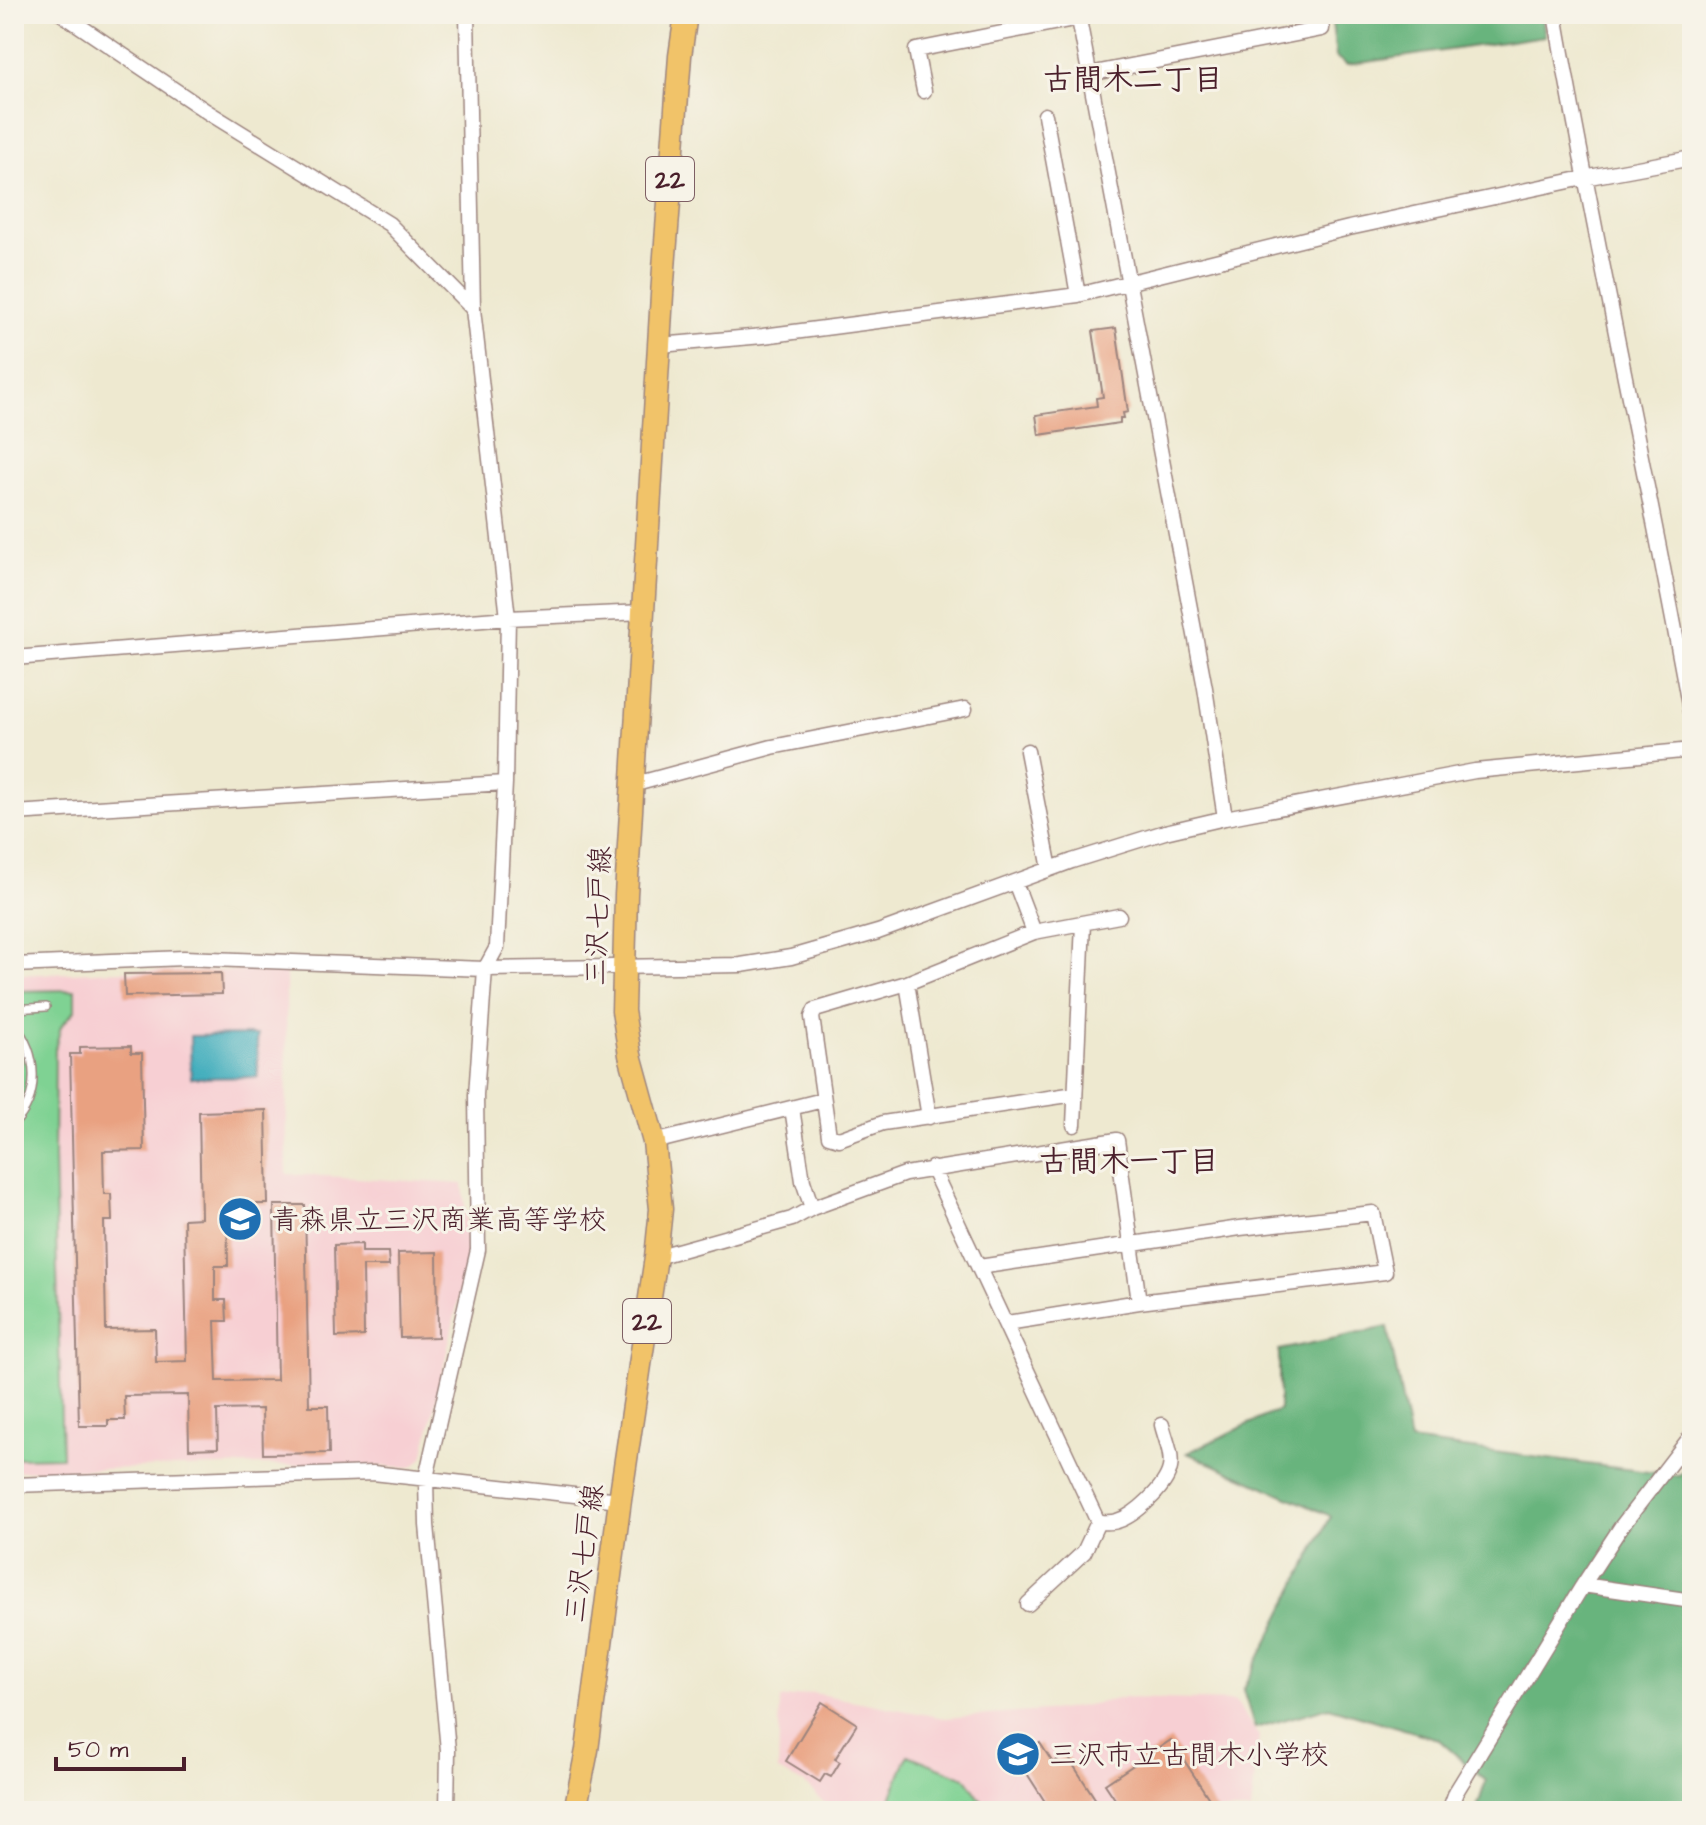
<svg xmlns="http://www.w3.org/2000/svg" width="1706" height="1825" font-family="'Architects Daughter','Klee One',sans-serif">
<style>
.built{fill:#f7cfd3}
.green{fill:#7fd293;stroke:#64785f;stroke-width:2}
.forest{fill:#67b47d;stroke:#586a54;stroke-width:2}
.water{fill:#3eacbc;stroke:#446674;stroke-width:2}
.building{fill:#e9a181}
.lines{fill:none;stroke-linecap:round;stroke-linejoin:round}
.service-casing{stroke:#9c847e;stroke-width:10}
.minor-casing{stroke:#9c847e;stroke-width:17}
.primary-casing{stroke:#9c847e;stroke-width:25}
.service{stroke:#fff;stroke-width:7}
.minor{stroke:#fff;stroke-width:14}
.primary{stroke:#f1c369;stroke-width:22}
.labels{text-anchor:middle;stroke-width:6;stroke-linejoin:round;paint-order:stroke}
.shield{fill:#f7f3e8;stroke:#7e5f64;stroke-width:2}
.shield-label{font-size:26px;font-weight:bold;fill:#4a1f2b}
.street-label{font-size:28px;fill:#4a1f2b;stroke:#f7f3e8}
.poi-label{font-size:28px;fill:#4a1f2b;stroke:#f7f3e8;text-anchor:start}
.neighbourhood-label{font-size:30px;font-weight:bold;fill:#4a1f2b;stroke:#f7f3e8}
</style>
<rect width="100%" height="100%" fill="#f7f3e8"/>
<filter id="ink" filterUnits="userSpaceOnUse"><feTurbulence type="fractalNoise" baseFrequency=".0125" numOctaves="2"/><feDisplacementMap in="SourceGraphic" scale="16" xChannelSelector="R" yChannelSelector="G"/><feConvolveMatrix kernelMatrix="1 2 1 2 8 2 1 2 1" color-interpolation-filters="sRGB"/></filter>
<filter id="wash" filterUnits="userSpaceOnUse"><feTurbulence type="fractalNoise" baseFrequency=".006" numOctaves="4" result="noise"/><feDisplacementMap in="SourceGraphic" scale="32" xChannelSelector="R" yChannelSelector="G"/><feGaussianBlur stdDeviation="1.8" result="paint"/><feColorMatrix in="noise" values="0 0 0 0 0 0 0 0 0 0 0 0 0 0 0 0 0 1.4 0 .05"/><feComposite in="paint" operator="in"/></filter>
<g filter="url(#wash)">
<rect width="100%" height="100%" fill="#eee9d0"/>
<!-- built -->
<path class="built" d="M124 971H286L287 1174 463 1184 469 1253 423 1458 412 1467 263 1465 14 1471V975Z
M813 1693 944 1718 1060 1710 1124 1698 1235 1701 1259 1736 1251 1811H833L805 1784 778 1771 780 1699Z"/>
<!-- green -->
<path class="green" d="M75 990V1011L61 1026 55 1049 54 1157 62 1457 14 1458V991Z
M908 1755 966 1778 988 1811H885Z"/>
<!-- forest -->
<path class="forest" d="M1331 14H1542L1545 36 1347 65 1336 57Z
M1388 1327 1410 1441 1679 1476 1692 1462V1811H1476L1486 1781 1438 1739 1329 1707 1255 1728 1243 1690 1331 1516 1187 1453 1279 1410V1350Z"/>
<!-- water -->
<path class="water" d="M257 1035 258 1077 191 1078 190 1036Z"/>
<g id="blocks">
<!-- building -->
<path class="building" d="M1116 328 1128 412 1123 413 1124 418H1120V423L1039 435 1036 415 1097 406 1096 398 1103 397 1093 331Z
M221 973 222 994 125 996 124 974Z
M131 1046V1053H142L144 1150 103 1151 104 1194H111L112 1221H104L106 1330 155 1329 156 1362 187 1361 184 1219 201 1218 199 1112 266 1110 268 1204H227L228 1266H215V1300H226L227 1321H215L217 1381 277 1380 274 1205H305L309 1406H328L329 1453 263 1454 262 1409 217 1410 218 1448 189 1449 188 1395 124 1396 125 1420H108V1426H79L70 1054H80V1047Z
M362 1244V1252H388L389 1266H363L364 1336 336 1337 334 1245Z
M437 1252 438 1337 400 1338 398 1253Z
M822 1702 857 1724 835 1759 840 1762 831 1777 825 1774 820 1782 786 1761Z
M1171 1740 1217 1811H1123L1105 1784Z
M1040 1743 1053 1763 1066 1754 1096 1800 1080 1811H1051L1017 1758Z"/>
</g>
</g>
<g filter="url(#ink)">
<use href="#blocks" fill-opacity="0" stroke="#9c847e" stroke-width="2"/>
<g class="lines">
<!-- service casing -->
<g class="service-casing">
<path id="service" d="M14 1009 46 1007
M14 1024C38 1053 41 1096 14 1124"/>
</g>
<!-- minor casing -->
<g class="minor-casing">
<path id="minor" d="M62 14 206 111 389 224 473 309
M1078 14 1205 688 1225 818
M1555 14C1596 251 1650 486 1692 722
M1089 74 1322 29 1320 14
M924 91 916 50 1079 18
M1045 115 1078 295
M660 345 763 336 1078 295 1349 228 1584 178 1692 158
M14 658 508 618 644 612
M1027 751 1050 869
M632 785 772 747 965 709
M14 813 505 783
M1015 882 1034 932
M14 965 184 958 485 969 741 965 791 957 878 932 1072 861 1165 832 1225 818 1475 771 1692 750
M907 983 929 1117
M1075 1094 883 1123 839 1139 829 1136 812 1017 815 1010 907 983 1034 932 1119 916
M792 1108 803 1181 812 1208
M1074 1125 1083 923
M654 1142 823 1100
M932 1168 1098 1522 1084 1552 1028 1604
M656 1257 792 1219 812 1208 905 1174 1117 1140 1139 1302
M979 1267 1240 1228 1373 1213 1385 1272 1139 1302 1007 1323
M14 1485 373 1473 620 1500
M1098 1522C1104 1522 1111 1523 1117 1521 1135 1516 1166 1487 1170 1468 1173 1454 1165 1438 1162 1425
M1583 1585 1692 1601
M447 1811 448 1750 427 1525 426 1478 478 1250 476 1095 485 969 497 947 505 783 508 618 473 309 467 14
M1449 1811 1456 1792 1583 1585 1621 1527 1692 1435"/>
</g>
<!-- primary casing -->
<g class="primary-casing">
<path id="primary" d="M575 1811 587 1750 620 1500 656 1257 661 1209 654 1142 630 1055 623 1011 626 895 662 295 680 56 686 14"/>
</g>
<!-- service -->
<use href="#service" class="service"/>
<!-- minor -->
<use href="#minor" class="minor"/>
<!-- primary -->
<use href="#primary" class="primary"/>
</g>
</g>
<!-- icons -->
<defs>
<g id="school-disc" transform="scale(2.3)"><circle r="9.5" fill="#1f6fb2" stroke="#f7f3e8"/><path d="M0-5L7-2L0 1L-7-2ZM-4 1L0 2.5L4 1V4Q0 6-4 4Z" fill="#fff"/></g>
</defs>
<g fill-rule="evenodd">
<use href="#school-disc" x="240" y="1219"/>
<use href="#school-disc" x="1018" y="1754"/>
</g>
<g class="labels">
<!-- shield labels -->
<g class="shield">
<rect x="646" y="157" width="48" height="44" rx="6"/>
<rect x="623" y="1299" width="48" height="44" rx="6"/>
</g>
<g class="shield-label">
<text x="670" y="188">22</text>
<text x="647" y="1330">22</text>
</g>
<!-- street labels -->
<g class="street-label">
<text transform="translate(597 916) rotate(-88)" y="10">三沢七戸線</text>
<text transform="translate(583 1553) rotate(-82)" y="10">三沢七戸線</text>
</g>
<!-- poi labels -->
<g class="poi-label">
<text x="271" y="1229">青森県立三沢商業高等学校</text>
<text x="1049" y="1764">三沢市立古間木小学校</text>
</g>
<!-- neighbourhood labels -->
<g class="neighbourhood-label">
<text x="1133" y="89">古間木二丁目</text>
<text x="1129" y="1171">古間木一丁目</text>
</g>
</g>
<!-- margin -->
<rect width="1706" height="1825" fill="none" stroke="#f7f3e8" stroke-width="48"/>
<!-- scale -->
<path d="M56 1757v12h128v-12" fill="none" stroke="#4a1f2b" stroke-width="4"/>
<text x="68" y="1757" font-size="24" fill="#4a1f2b" stroke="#f7f3e8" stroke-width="6" paint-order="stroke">50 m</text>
</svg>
